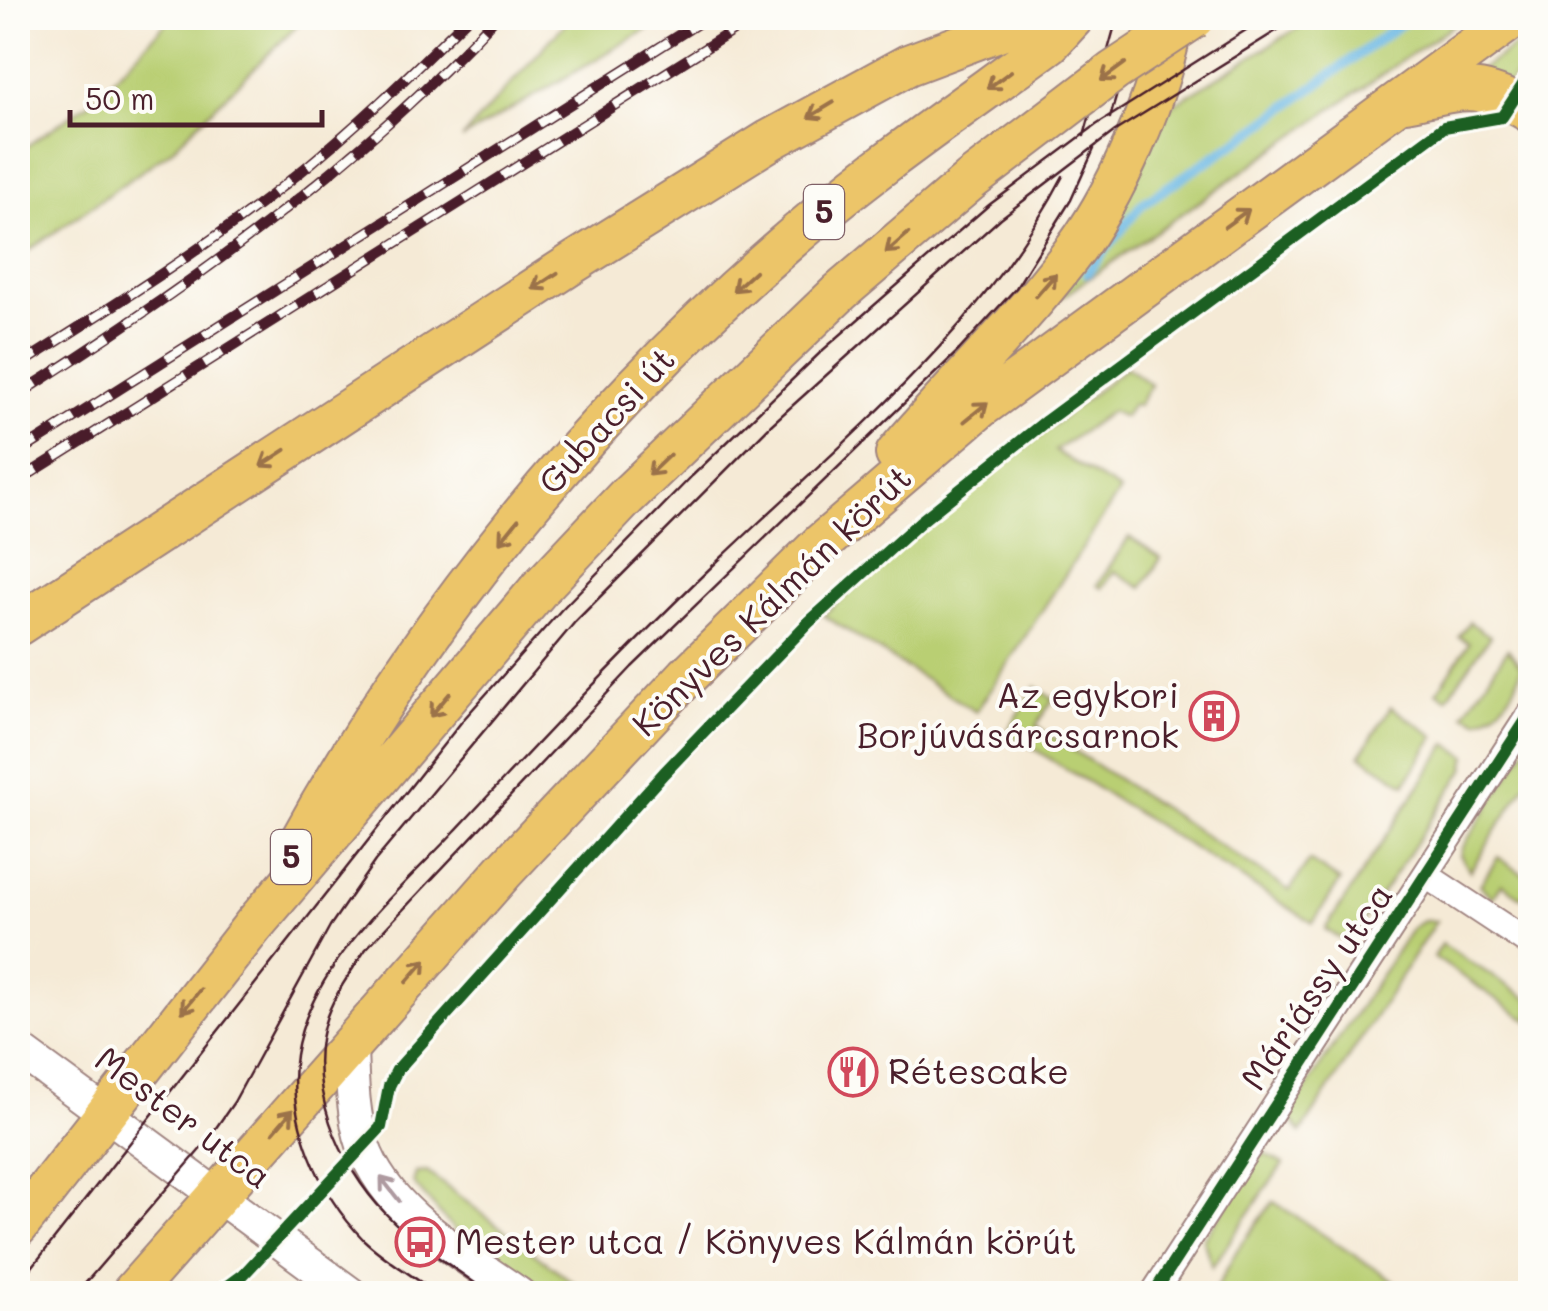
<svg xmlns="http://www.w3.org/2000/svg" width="1548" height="1311" font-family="Mali,sans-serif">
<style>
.green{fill:#b9cf73;stroke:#82774f;stroke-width:2.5}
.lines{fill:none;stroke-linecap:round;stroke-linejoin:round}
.stream{stroke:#6ab8e4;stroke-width:10}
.minor-casing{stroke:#a08480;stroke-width:29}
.tertiary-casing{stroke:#a08480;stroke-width:36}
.primary-casing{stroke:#a08480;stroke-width:44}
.minor{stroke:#fff;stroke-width:25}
.tertiary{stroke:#fff;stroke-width:32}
.primary{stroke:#ecc569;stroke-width:40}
.tram{stroke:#4a1f2b;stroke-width:2.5}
.rail-casing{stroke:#4a1f2b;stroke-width:11}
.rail{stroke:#fdfcf7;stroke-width:8;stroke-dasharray:22;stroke-linecap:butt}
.primary-bridge-casing{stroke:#a08480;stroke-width:44;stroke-linecap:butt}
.primary-bridge{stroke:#ecc569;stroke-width:40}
.cycleway-casing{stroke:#fdfcf7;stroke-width:19}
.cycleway{stroke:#1b5e20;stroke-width:12}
.oneway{stroke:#9b724a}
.oneway2{stroke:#ae9aa0}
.labels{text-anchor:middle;stroke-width:8;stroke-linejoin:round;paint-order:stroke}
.shield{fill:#fdfcf7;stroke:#806168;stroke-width:2.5}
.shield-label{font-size:32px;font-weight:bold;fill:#4a1f2b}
.street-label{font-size:35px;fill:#4a1f2b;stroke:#fdfcf7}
.poi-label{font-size:35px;fill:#4a1f2b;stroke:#fdfcf7;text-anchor:start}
</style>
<rect width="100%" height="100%" fill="#fdfcf7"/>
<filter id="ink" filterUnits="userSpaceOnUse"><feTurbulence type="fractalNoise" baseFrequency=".01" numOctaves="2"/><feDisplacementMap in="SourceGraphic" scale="20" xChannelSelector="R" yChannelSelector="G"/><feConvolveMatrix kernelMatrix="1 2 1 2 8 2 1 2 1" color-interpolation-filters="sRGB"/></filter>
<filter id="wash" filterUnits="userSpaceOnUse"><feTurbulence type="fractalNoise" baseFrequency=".0048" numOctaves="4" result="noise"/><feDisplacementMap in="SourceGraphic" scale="40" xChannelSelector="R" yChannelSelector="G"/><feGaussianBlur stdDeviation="2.25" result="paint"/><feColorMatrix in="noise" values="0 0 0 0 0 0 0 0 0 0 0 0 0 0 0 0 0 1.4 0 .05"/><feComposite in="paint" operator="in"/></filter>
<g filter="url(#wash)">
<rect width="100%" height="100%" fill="#f5ead6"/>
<!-- green -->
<path class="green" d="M171 18H305L170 151 18 258V152L92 101Z
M570 18H666L461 139Z
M1314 18H1463L1052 304 1153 117Z
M1530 36V56L1509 85 1471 76Z
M1126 367 1151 385 1137 406 1132 404 1124 417 1111 411 1055 451 1120 491 976 712 823 615 919 531Z
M1129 537 1161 558 1142 588 1114 571 1102 588 1097 585Z
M1469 622 1490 636 1447 698 1437 692 1469 643 1459 637Z
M1508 649 1521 667C1518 690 1500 713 1478 720L1464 714Z
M1036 687 1053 699 1036 726 1284 887 1290 890 1309 861 1340 881 1313 923 1007 732Z
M1391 707 1435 736 1405 784 1360 755Z
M1530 742V778L1470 871 1460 855 1462 848Z
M1447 744 1467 756 1464 770 1354 936 1341 939 1325 929Z
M1498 857 1530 879V903L1502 884 1492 898 1480 885Z
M1423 921H1436L1301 1133 1288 1115 1412 928Z
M1442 944 1530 1000V1022L1434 957Z
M1263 1153 1283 1164 1212 1267 1203 1239Z
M427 1172 578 1286 589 1293H553L456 1232 413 1183 416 1173Z
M1273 1202H1274L1411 1293H1214L1237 1250Z"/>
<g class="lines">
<!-- stream -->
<path class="stream" d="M1087 273 1142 204 1256 129 1409 18"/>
</g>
</g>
<g filter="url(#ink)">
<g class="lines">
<!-- minor casing -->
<g class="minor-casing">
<path id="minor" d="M1427 876 1530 944
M1153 1294 1530 714"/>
</g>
<!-- tertiary casing -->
<g class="tertiary-casing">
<path id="tertiary" d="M351 1044C352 1078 352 1113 363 1145 386 1213 464 1255 519 1294
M18 1049 351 1294"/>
</g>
<!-- primary casing -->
<g class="primary-casing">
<path id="primary" d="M1406 101C1464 89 1477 81 1530 112
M896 454C951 388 1014 329 1067 260 1115 200 1161 93 1173 18
M18 625 573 263 770 140 908 65 1033 18
M295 850C419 623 589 414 784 245 867 172 960 109 1050 43L1073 18
M18 1226 253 926 541 587 627 496 840 292 971 180
M131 1294 504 871 687 676 822 543 981 407 1513 18"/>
</g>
<!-- minor -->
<use href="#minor" class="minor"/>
<!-- tertiary -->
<use href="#tertiary" class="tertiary"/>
<!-- primary -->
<use href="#primary" class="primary"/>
<!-- tram -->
<path class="tram" d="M1110 118 1139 18
M1084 136 1117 18
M18 1285 463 720 562 609 692 476 823 350 989 205 1096 125 1265 18
M76 1294 204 1145 234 1102 330 926 375 861 575 622 772 424 1001 218 1115 131 1297 18
M437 1294C414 1276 385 1260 364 1240 319 1194 286 1120 296 1055 310 965 396 894 455 831 543 737 630 644 723 556 846 439 984 327 1063 176
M490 1294C456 1268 415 1245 386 1214 339 1166 303 1083 327 1016 336 992 352 970 366 949L632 667 959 350 1016 288 1071 200 1094 149"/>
<!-- rail casing -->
<g class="rail-casing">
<path id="rail" d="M18 366C110 308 203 250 288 182 352 131 410 75 467 18
M18 395C190 286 356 168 495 18
M18 453 706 18
M18 481 753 18"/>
</g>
<!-- rail -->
<use href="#rail" class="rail"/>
<!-- primary-bridge casing -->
<g class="primary-bridge-casing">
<path id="primary-bridge" d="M971 180 1114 71 1194 18"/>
</g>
<!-- primary-bridge -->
<use href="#primary-bridge" class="primary-bridge"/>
<!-- cycleway casing -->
<g class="cycleway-casing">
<path id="cycleway" d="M217 1294 243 1275 381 1127 389 1086 397 1070 664 773 808 623 920 522 1046 421 1444 127 1502 117 1530 74
M1153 1294 1530 714"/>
</g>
<!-- cycleway -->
<use href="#cycleway" class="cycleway"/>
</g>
<!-- one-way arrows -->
<defs><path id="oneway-shaft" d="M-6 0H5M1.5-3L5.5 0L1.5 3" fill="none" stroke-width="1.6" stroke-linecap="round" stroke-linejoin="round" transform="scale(2.5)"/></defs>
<g class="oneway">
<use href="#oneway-shaft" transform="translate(1113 72) rotate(144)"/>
<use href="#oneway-shaft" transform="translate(999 80) rotate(144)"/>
<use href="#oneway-shaft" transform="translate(821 110) rotate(149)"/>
<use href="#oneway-shaft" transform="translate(1237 218) rotate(-36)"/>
<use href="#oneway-shaft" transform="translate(897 243) rotate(139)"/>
<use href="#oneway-shaft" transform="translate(545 281) rotate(147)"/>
<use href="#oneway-shaft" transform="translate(744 281) rotate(138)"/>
<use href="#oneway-shaft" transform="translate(1046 285) rotate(-49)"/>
<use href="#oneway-shaft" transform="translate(976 412) rotate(-39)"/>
<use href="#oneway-shaft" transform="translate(273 458) rotate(147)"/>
<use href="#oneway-shaft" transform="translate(659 465) rotate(136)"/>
<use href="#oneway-shaft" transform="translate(509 531) rotate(129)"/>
<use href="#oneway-shaft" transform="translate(440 705) rotate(130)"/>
<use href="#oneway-shaft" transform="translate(416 971) rotate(-49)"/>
<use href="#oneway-shaft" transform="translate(191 1001) rotate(129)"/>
<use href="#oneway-shaft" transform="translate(283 1121) rotate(-49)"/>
</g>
<use class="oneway2" href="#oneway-shaft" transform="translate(390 1189) rotate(-128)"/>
</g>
<!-- icons -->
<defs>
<g id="building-ring" transform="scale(2.5)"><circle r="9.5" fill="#fdfcf7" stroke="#d1495b" stroke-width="1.5"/><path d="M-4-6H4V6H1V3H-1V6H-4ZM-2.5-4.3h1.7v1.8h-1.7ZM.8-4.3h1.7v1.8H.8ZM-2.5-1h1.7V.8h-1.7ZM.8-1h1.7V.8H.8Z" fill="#d1495b"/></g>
<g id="restaurant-ring" transform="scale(2.5)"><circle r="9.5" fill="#fdfcf7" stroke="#d1495b" stroke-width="1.5"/><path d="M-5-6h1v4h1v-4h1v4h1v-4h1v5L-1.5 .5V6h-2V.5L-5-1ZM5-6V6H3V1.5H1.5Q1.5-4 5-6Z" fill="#d1495b"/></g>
<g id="bus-ring" transform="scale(2.5)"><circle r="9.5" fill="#fdfcf7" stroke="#d1495b" stroke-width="1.5"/><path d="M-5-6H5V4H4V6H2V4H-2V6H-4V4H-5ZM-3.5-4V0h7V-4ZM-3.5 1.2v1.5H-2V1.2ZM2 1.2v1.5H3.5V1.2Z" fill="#d1495b"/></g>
</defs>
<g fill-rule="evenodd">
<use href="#building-ring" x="1214" y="716"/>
<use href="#restaurant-ring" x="853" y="1072"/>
<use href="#bus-ring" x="420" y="1242"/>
</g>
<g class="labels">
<!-- shield labels -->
<g class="shield">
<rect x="804" y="185" width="40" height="54" rx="8"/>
<rect x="271" y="830" width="40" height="54" rx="8"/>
</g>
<g class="shield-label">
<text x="824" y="223">5</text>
<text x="291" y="868">5</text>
</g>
<!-- street labels -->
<g class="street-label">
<text transform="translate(607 421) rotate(-48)" y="12">Gubacsi út</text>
<text transform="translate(772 601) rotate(-44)" y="12">Könyves Kálmán körút</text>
<text transform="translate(1317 987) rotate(-56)" y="12">Máriássy utca</text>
<text transform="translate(183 1118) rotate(37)" y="12">Mester utca</text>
</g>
<!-- poi labels -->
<g class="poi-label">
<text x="1179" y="708" text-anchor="end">Az egykori<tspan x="1179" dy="40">Borjúvásárcsarnok</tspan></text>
<text x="888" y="1084">Rétescake</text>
<text x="455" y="1254">Mester utca / Könyves Kálmán körút</text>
</g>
</g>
<!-- margin -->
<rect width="1548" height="1311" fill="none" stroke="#fdfcf7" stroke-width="60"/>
<!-- scale -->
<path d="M70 110v15h252v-15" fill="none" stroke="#4a1f2b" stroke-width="5"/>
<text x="85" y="110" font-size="30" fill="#4a1f2b" stroke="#fdfcf7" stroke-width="8" paint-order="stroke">50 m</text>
</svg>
